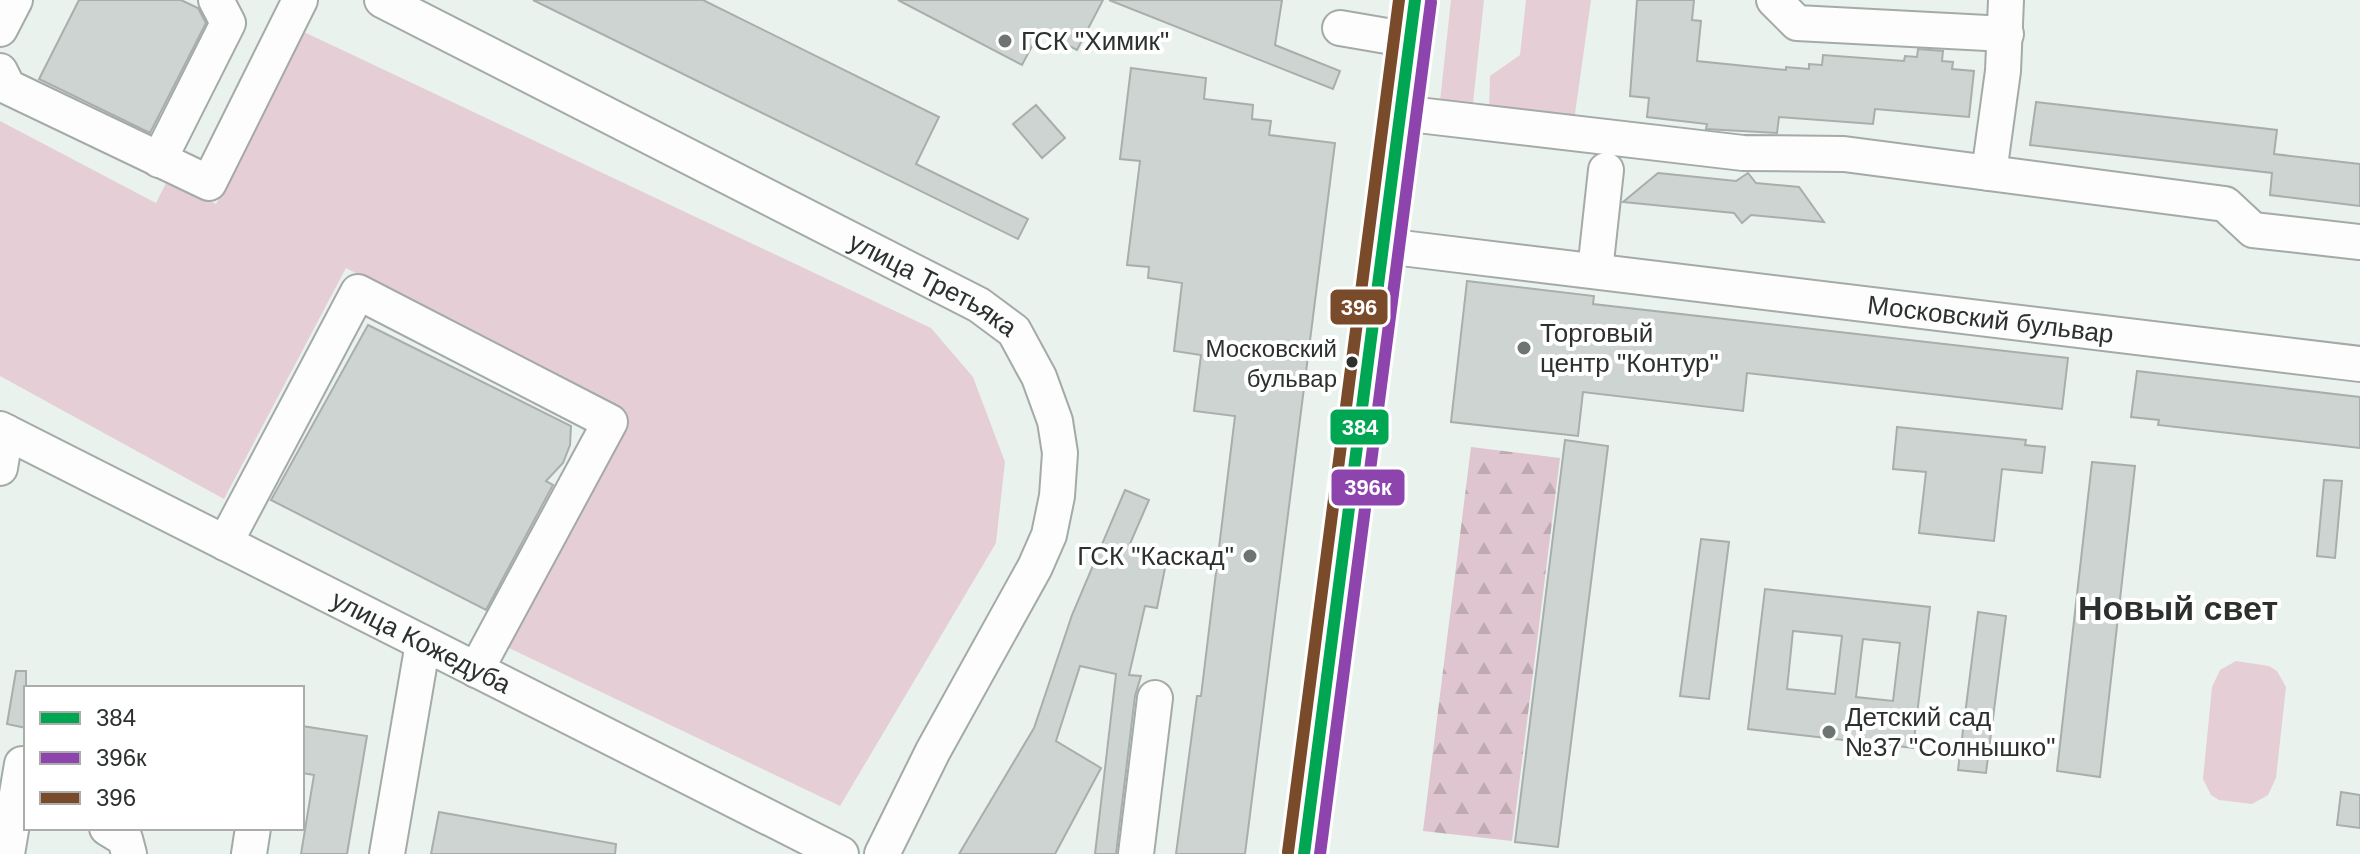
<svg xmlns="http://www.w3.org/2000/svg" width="2360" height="854" font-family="Arial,sans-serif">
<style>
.green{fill:#e6ced7}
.forest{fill:url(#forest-firs)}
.building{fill:#ced4d1;stroke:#a8aeab;stroke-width:2;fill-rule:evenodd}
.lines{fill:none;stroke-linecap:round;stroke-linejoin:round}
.minor-casing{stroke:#a4aaa7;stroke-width:38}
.major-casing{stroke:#a4aaa7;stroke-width:48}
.minor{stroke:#fcfdfc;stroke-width:34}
.major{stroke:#fcfdfc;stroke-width:44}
.bus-1-casing{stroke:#fff;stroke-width:18}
.bus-2-casing{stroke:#fff;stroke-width:18}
.bus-3-casing{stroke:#fff;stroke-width:18}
.bus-1{stroke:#00a651;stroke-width:12}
.bus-2{stroke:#8e44ad;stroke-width:12}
.bus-3{stroke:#7a4b2a;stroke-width:12}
.poi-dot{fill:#6e7571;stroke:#fff;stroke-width:3}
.bus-dot{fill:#2c312e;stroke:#fff;stroke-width:3}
.labels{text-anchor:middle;stroke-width:8;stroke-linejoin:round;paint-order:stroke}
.bus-label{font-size:24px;fill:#2c312e;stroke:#fff;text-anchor:end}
.poi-label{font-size:26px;fill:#2c312e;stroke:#fff;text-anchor:start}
.street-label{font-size:26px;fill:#2c312e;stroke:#fff}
.district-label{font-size:34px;font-weight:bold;fill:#2c312e;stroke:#fff}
.line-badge{stroke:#fff;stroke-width:3}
.badge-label{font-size:22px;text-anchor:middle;font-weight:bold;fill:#fff}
</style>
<defs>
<pattern id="forest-firs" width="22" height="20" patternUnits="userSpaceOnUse" patternTransform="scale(2)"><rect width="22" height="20" fill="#dec5cf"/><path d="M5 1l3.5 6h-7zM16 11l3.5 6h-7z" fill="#bfaab2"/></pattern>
</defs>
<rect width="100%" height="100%" fill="#eaf2ee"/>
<!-- green -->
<path class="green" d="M1451 0H1484L1473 103 1468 110H1439Z
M1526 0H1591L1574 121 1489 113 1490 76 1520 55Z
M304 32 931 328 973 377 1005 462 996 543 840 806 507 647 628 416 346 268 224 499 0 376V121L156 203 168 179 216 204Z
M2236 661 2269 666 2277 671 2286 687 2276 778 2268 795 2252 804 2219 800 2211 795 2203 779 2212 687 2220 670Z"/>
<!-- forest -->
<path class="forest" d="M1471 447 1560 458 1512 841 1423 831Z"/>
<!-- building -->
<path class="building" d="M79 0H181L198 8 206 23 150 133 39 79Z
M533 0H703L939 117 916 164 1028 219 1018 239Z
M898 0H1103L1077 50 1040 31 1022 65Z
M1109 0H1282L1275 45 1340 71 1333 89Z
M1637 0H1694L1692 20 1701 21 1697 61 1786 70V67L1809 69V64L1822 65 1823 55 1904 61 1905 56 1917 57 1918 49 1943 51 1942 61 1953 62 1952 69 1974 71 1969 117 1875 109 1873 124 1779 117 1777 133 1706 129 1707 124 1647 117 1649 98 1630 96Z
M1131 68 1206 78 1204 99 1253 105 1252 119 1271 121 1269 135 1335 143 1245 854H1176L1197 696H1201L1235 416 1194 411 1201 355 1174 351 1182 283 1148 278 1149 267 1127 265 1140 161 1120 159Z
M2036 102 2277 130 2274 154 2360 164V206L2270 195 2272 173 2030 145Z
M1036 105 1065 138 1042 158 1013 124Z
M1658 173 1736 181 1748 173 1756 183 1799 187 1824 222 1751 215 1742 223 1734 213 1623 202Z
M1467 281 1594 296 1593 304 2068 358 2062 409 1747 373 1743 411 1583 392 1578 436 1451 422Z
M368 325 571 426 570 445 563 463 546 481 553 485 486 610 271 500Z
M2137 371 2360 397V448L2158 425 2159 420 2131 417Z
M1897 427 2026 440 2025 445 2045 447 2042 473 2002 469 1994 541 1919 533 1926 472 1893 469Z
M1565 440 1608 446 1558 847 1515 842Z
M2092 462 2135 466 2100 777 2057 771Z
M2324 480 2342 481 2335 558 2317 556Z
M1125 490 1149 500 1129 546 1168 553 1157 608 1145 606 1129 675 1141 676 1135 696 1116 854H1095L1116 674 1080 666 1056 741 1101 768 1055 854H959L1034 728 1072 615Z
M1701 539 1729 542 1709 699 1680 696Z
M1765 589 1930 607 1913 748 1748 729ZM1793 631 1842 636 1835 694 1787 689ZM1863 639 1900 643 1893 701 1856 697Z
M1978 612 2006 616 1986 773 1958 770Z
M16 671H26V728L7 724Z
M302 726 367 736 347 854H301L314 775 302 773Z
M2341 792 2360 795V828L2337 825Z
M439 812 616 844 615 854H431Z"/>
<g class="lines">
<!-- minor casing -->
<g class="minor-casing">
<g id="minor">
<path id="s1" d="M382 0 979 305 1014 331 1039 377 1055 421 1060 453 1057 496 1049 535 1035 567 933 751 882 854"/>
<path d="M1774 0 1797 23 2006 34"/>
<path d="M1340 28 1410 40"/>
<path d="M0 29 15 0"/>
<path d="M0 71 8 87 209 183 300 0"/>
<path d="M1401 113 1743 153 1844 154 2225 204 2253 230 2360 242"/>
<path d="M159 160 228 23 216 0"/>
<path d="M1989 173 2003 71 2006 0"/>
<path id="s2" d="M1385 246 2360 364"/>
<path d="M1595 271 1606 170"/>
<path id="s3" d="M0 429 841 854"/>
<path d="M0 468 6 432"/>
<path d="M225 543 358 292 610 422 476 670"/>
<path d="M107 828 125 839 129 854"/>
<path d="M7 854 22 764"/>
<path d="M249 854 253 828"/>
<path d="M387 854 423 643"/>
<path d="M1136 854 1155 698"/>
</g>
</g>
<!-- major casing -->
<g class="major-casing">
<path id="major" d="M1304 854 1415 0"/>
</g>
<!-- minor -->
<use href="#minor" class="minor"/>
<!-- major -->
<use href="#major" class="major"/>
<!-- bus-1 casing -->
<g class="bus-1-casing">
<path id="bus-1" d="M1304 854 1415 0"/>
</g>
<!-- bus-2 casing -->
<g class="bus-2-casing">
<path id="bus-2" d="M1320 854 1431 2"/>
</g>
<!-- bus-3 casing -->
<g class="bus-3-casing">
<path id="bus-3" d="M1288 852 1399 0"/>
</g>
<!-- bus-1 -->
<use href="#bus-1" class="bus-1"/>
<!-- bus-2 -->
<use href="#bus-2" class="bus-2"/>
<!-- bus-3 -->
<use href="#bus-3" class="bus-3"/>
</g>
<!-- markers -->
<g class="poi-dot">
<circle cx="1005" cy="41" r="8"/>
<circle cx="1524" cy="348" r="8"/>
<circle cx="1250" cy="556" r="8"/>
<circle cx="1829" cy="732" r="8"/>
</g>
<circle class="bus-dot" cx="1352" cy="362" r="7"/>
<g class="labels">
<!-- bus labels -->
<g class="bus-label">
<text x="1337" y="357">Московский<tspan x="1337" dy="30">бульвар</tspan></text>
</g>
<!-- poi labels -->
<g class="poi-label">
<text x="1021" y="50">ГСК "Химик"</text>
<text x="1540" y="342">Торговый<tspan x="1540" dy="30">центр "Контур"</tspan></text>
<text x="1234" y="565" text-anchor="end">ГСК "Каскад"</text>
<text x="1845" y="726">Детский сад<tspan x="1845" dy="30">№37 "Солнышко"</tspan></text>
</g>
<!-- street labels -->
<g class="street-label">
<text dy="9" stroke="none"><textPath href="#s1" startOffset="620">улица Третьяка</textPath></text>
<text dy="9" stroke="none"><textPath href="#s2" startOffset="610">Московский бульвар</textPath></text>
<text dy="9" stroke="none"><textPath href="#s3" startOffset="472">улица Кожедуба</textPath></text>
</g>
<!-- district labels -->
<g class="district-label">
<text x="2178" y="620">Новый свет</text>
</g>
</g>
<g class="line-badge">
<rect x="1329" y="288" width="60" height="38" rx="8" fill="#7a4b2a"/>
<rect x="1329" y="408" width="61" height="38" rx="8" fill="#00a651"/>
<rect x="1330" y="468" width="76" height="39" rx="8" fill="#8e44ad"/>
</g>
<g class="badge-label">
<text x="1359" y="315">396</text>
<text x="1360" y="435">384</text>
<text x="1368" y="495">396к</text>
</g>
<!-- legend -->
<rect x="24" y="686" width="280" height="144" fill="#ffffff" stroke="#abadab" stroke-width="2"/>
<rect x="40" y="712" width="40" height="12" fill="#00a651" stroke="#abadab" stroke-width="2"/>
<text x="96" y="726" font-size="24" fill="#2c312e">384</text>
<rect x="40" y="752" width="40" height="12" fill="#8e44ad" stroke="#abadab" stroke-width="2"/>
<text x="96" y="766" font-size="24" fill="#2c312e">396к</text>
<rect x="40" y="792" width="40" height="12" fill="#7a4b2a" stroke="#abadab" stroke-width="2"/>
<text x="96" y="806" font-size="24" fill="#2c312e">396</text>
</svg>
